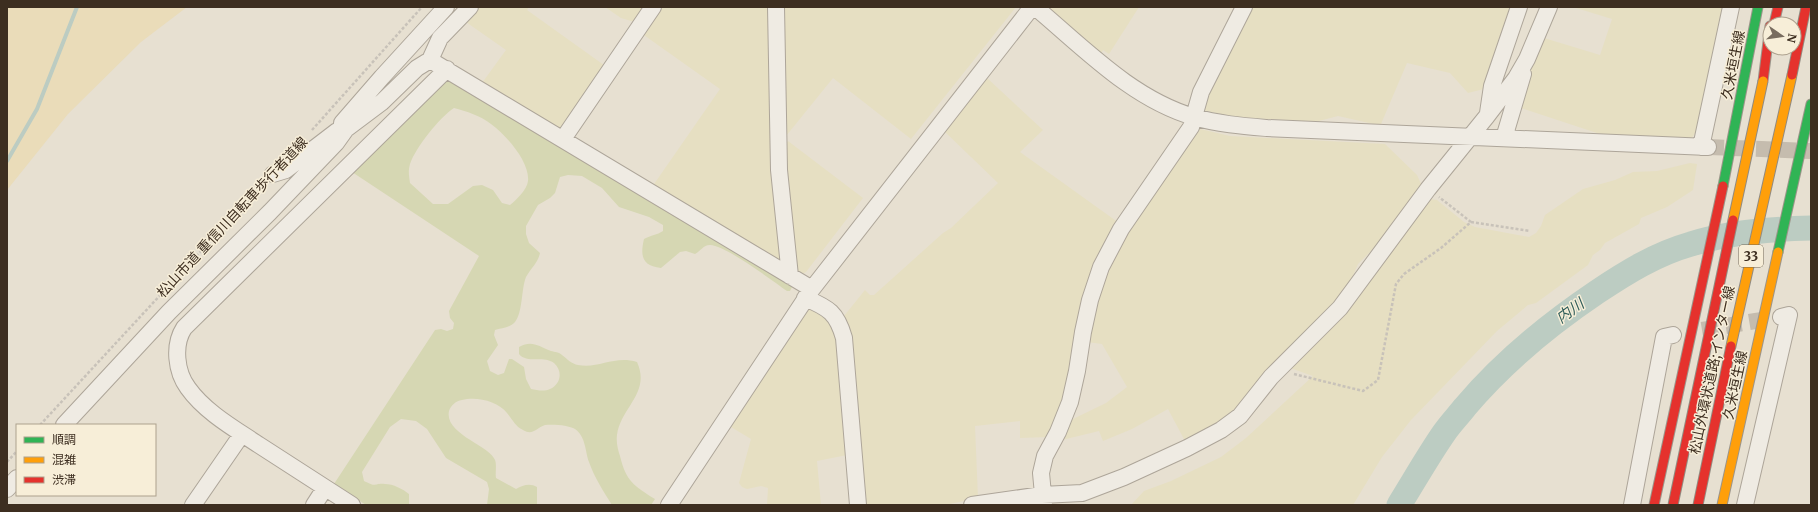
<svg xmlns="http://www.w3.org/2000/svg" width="1818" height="512" font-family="Merriweather,'Noto Sans JP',serif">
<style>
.farmland{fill:#e6dfc2}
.green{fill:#d6d7b3;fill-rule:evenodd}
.sand{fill:#eadcb9}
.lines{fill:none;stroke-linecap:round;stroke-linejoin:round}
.stream{stroke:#bcccc2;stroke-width:4}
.river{stroke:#bcccc2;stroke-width:25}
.street-tunnel{stroke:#c5bcae;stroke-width:16;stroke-dasharray:16 8;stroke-linecap:butt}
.street-casing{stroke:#ada599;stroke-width:18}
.fast-casing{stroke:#9c958a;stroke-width:11}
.slow-casing{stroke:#9c958a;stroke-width:11}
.jam-casing{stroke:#9c958a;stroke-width:11}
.path{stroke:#c8c2b9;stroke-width:2.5;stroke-dasharray:3 2;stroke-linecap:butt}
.street{stroke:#efebe3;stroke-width:16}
.fast{stroke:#30b455;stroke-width:9}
.slow{stroke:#ff9f0a;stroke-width:9}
.jam{stroke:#e5322d;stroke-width:9}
.slow-bridge-casing{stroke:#928b80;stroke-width:11;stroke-linecap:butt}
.jam-bridge-casing{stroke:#928b80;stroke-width:11;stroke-linecap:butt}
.slow-bridge{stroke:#ff9f0a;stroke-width:9}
.jam-bridge{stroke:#e5322d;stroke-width:9}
.labels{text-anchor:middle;stroke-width:3;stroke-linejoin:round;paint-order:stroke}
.shield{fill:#f7eed8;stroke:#756857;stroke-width:1}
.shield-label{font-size:13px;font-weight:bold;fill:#3d2e20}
.street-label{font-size:14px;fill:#3d2e20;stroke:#f7eed8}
.water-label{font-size:15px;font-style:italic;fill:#2f5d5a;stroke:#f7eed8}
</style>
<rect width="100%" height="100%" fill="#e7e0d1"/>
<!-- farmland -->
<path class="farmland" d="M475 7H529L527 10 608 68 568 126 559 130 482 83 506 50 466 22Z
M605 7H649L638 23 621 18Z
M658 7H771L782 265 652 187 720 89 641 33Z
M782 7H1016L911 139 833 78 782 141Z
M1047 7H1139L1109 54 1103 50 1100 55Z
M1249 7H1514L1488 88 1468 93 1450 73 1407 63 1381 124 1378 125 1338 116 1315 122 1237 117 1201 110Z
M1573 7H1727L1703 123 1690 140 1606 136 1518 107 1533 62 1544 38 1600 55 1612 19Z
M987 78 1043 130 1020 152 1119 223 1064 401 1048 437 1020 438V421L975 426 978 498 945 505H863L848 329 844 316 865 290 870 295H874L943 233 951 228 998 183 944 131Z
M1200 129 1230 136 1385 144 1417 175 1422 186 1373 249 1358 264 1349 285 1335 304 1240 406 1214 425 1185 441 1168 409 1132 429 1103 441 1099 431 1062 440 1066 426 1073 419 1106 403 1127 387 1102 344 1087 342 1100 293 1110 268 1129 231 1149 199Z
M788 141 863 198 806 272 799 276 795 274 785 146Z
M1690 163 1697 164 1693 190 1667 207 1641 218 1639 224 1605 243 1600 250 1593 255 1588 265 1536 303 1528 305 1497 331 1411 420 1382 457 1353 505H1131L1144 491 1171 481 1221 457 1246 438 1313 376 1290 368 1429 199 1437 200 1464 222 1475 227 1529 237 1536 233 1541 226 1545 215 1583 189 1615 180 1633 172 1657 171Z
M810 309H817L837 329 847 455 817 461 821 505H767L768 488 761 486 747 489 742 487 739 483 751 439 731 427 805 312Z"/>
<!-- green -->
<path class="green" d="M451 77 793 285 790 291H787C771 280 727 246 710 245 703 245 701 251 695 254L686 251 680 252 661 268C642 266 640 256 644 239 651 235 657 235 663 231V225L649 217 619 207 602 188 582 176 568 175 560 177 555 193 550 198 538 205 526 226V234L529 243 540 253C538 263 531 268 526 277 521 290 523 312 515 322 510 328 501 328 495 330L494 335 498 345 487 361 490 371 498 375 504 373 509 359H512L524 367 526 379 531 389C537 390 544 392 550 389 561 384 563 371 554 363 543 355 527 364 519 354V347C532 340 538 346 551 351 555 352 559 352 562 355 567 359 572 364 578 365 599 369 614 355 637 362 651 393 621 407 617 435 616 442 618 450 620 456 626 481 634 486 655 499L651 505H612C604 492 594 477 589 462 585 451 586 437 575 429 569 425 553 424 545 425 536 428 533 436 523 430 515 426 513 420 507 413 498 401 476 396 462 400 456 401 451 405 449 411 444 434 491 446 495 460 497 465 495 473 496 478L516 489C523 485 530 483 537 487V505H487L489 489 487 482 446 458 427 429 416 421 401 419 390 427 362 472 364 481C378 488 373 483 385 484 393 484 403 489 409 494V505H366L334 484 435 330 441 329 447 331 453 329 454 323 450 318 449 311 479 256 352 172ZM454 108C466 111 481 116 491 124 506 135 530 162 528 181 527 190 516 200 510 205L502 203 493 190 482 185 473 186 448 204H433L410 183C409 176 408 171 410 164 416 147 439 118 454 108Z"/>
<!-- sand -->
<path class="sand" d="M7 7H187L141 42 68 114 7 190Z"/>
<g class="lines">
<!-- stream -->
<path class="stream" d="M7 161 37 109 77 7"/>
<!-- river -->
<path class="river" d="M1399 505C1414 481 1428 456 1444 433 1450 424 1458 416 1465 407 1503 362 1548 325 1597 292 1627 272 1656 254 1691 244 1729 232 1771 229 1811 228"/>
<!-- street-tunnel -->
<path class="street-tunnel" d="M1708 147 1811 151
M1702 330 1773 318"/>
<!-- street casing -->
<g class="street-casing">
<path id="street" d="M470 7 440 38 430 60 812 289
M776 7 779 170 790 276
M1035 7C1084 48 1132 99 1194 117 1218 124 1243 126 1267 128L1708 147
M1488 113 1492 86 1519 7
M342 123 382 77 446 7
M1504 138 1523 74
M563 139 653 7
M1701 147 1731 7
M273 174 286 170 337 131
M805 298C829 308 837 313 844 338L858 505
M64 425 169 312 270 212 336 143 346 129 382 102 417 68 430 60
M7 489 17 478
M193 505 242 434
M314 505 325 488
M352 505C321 485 290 465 259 445 235 429 205 412 188 388 176 372 173 345 184 328L447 69
M669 505 812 289 1032 7
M972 505 1042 495 1082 493 1124 477 1187 448 1221 430 1240 416 1271 377 1340 308 1428 189 1487 116 1516 78 1527 59 1549 7
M1044 505 1041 473 1045 456 1058 432 1070 402 1077 371 1083 332 1090 300 1101 267 1121 229 1191 127 1201 92 1244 7
M1632 505 1664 337 1673 335
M1745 505 1789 315 1781 317"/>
</g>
<!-- fast casing -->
<g class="fast-casing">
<path id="fast" d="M1723 186 1758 7
M1778 252 1811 104"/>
</g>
<!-- slow casing -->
<g class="slow-casing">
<path id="slow" d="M1722 505 1778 252"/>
</g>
<!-- jam casing -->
<g class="jam-casing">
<path id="jam" d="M1774 24 1778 7
M1763 81 1770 26
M1654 505 1723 186"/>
</g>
<!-- path -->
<path class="path" d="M312 130 422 7
M1471 222 1530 231
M1294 374 1363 391 1378 380 1396 284 1404 274 1441 248 1471 222 1439 197
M40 425 264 183
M7 462 17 451"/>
<!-- street -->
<use href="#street" class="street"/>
<!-- fast -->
<use href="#fast" class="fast"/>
<!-- slow -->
<use href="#slow" class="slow"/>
<!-- jam -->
<use href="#jam" class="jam"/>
<!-- slow-bridge casing -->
<g class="slow-bridge-casing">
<path id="slow-bridge" d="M1733 220 1763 81
M1731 346 1792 75"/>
</g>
<!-- jam-bridge casing -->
<g class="jam-bridge-casing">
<path id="jam-bridge" d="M1792 75 1806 7
M1673 505 1733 220
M1698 505 1731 346"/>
</g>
<!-- slow-bridge -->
<use href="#slow-bridge" class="slow-bridge"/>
<!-- jam-bridge -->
<use href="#jam-bridge" class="jam-bridge"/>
</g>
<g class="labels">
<!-- shield labels -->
<rect class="shield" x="1739" y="245" width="24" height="22" rx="3"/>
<g class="shield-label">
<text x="1751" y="261">33</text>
</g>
<!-- street labels -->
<g class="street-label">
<text transform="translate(1733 65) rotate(-79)" y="5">久米垣生線</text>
<text transform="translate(232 217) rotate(-47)" y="5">松山市道 重信川自転車歩行者道線</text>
<text transform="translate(1712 370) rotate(-78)" y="5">松山外環状道路;インター線</text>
<text transform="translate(1735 385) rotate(-78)" y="5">久米垣生線</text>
</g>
<!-- water labels -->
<g class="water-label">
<text transform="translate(1570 311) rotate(-36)" y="5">内川</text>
</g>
</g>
<!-- border -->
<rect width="1818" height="512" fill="none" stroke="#3d2e20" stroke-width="16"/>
<!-- legend -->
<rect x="16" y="424" width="140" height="72" fill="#f7eed8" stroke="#ada18e"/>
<rect x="24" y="437" width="20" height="6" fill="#30b455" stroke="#ada18e"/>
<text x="52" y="444" font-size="12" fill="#3d2e20">順調</text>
<rect x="24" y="457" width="20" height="6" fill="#ff9f0a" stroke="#ada18e"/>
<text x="52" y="464" font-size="12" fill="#3d2e20">混雑</text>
<rect x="24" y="477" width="20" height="6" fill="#e5322d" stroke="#ada18e"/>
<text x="52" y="484" font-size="12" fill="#3d2e20">渋滞</text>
<!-- north arrow -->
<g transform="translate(1782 36) rotate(103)"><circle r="19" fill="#f7eed8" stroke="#ada18e"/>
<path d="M0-3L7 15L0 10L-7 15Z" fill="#786c5e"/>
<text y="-6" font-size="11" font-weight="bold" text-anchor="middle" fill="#3d2e20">N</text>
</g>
</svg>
